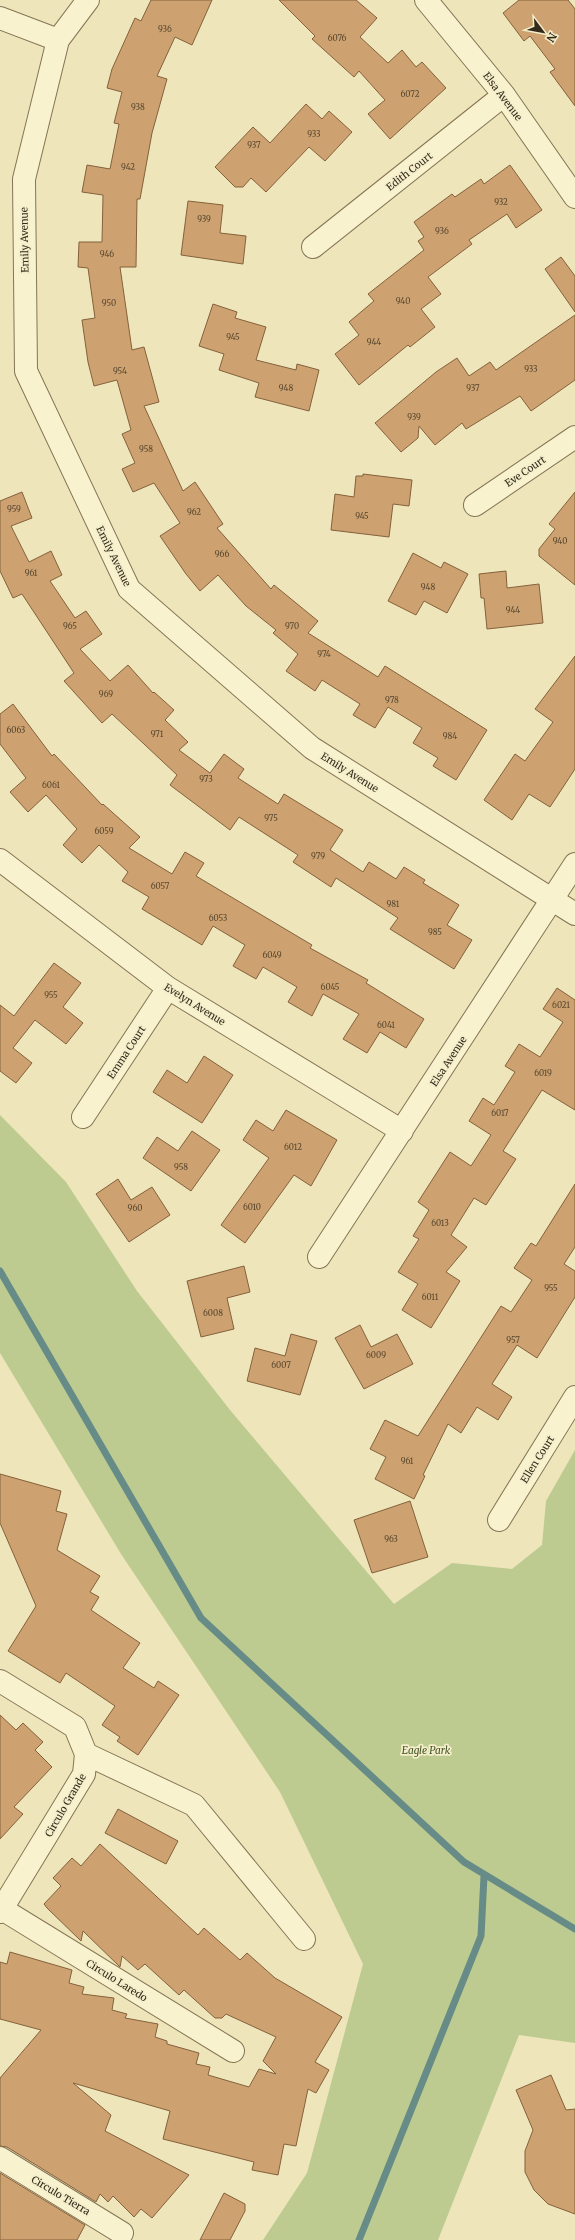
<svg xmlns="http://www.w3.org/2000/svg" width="575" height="2240" font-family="Merriweather,serif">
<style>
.green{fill:#bdcb90}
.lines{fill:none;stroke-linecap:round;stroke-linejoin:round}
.stream{stroke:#678c87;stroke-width:7}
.building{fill:#cda270;stroke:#84613b}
.minor-casing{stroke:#857555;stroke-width:24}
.minor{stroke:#f9f2ce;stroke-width:22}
.labels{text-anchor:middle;stroke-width:3.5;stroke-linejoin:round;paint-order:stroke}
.number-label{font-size:8px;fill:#5a4830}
.street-label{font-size:10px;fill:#342a1a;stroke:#f5eecb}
.park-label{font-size:10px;font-style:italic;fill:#3e5021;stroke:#f5eecb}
</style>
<rect width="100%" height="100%" fill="#eee5bb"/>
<!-- green -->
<path class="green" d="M0 1115 66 1182 137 1291 230 1410 394 1604 452 1563 512 1569 542 1545 546 1501 575 1450V2043L519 2035 438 2240H263L307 2173 363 1964 280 1792 121 1554 0 1353Z"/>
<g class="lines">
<!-- stream -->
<path class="stream" d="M0 1271 201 1618 464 1862 575 1929
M359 2240 481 1936 484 1876"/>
</g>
<!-- building -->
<path class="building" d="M151 0H212L192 45 175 37 157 76 167 79 152 133 140 199H137L136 267H120L132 350 144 347 159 402 144 406 183 491 195 482 223 524 217 528 271 589 274 585 318 621 308 633 378 677 385 666 487 730 456 780 433 766 438 758 413 743 422 728 388 707 375 728 353 715 360 704 322 680 315 691 286 671 298 654 273 633 276 630 246 606 218 575 200 591 186 574 160 536 180 523 154 483 133 492 122 469 135 463 122 434 131 430 117 380 94 386 88 362 82 320 95 318 88 268 78 267 79 242H102L103 195 82 192 87 165 110 169 119 124 114 123 122 92 107 88 112 69 135 18 141 21Z
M279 0H356L377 18 360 37 388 63 402 50 416 67 422 62 446 88 390 139 368 114 385 100 359 71 354 77 312 39 315 36Z
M519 0H568L575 9V106L550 72 555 69 530 36 524 41 503 13Z
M306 104 322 119 329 111 352 132 325 161 309 147 266 192 251 178 243 187H235L215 167 253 127 270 143Z
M510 165 542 210 516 228 507 214 469 240 472 244 428 277 441 294 421 309 435 327 410 347 408 345 359 385 335 354 359 335 349 322 374 301 368 294 424 250 418 241 424 237 414 222 452 194 455 197 481 179 484 184Z
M188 201 223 205 220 233 246 236 243 264 181 255Z
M561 257 575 276V312L545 269Z
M213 304 237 312 235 318 266 327 256 360 296 370 297 364 319 370 309 411 255 397 259 383 219 370 224 354 199 346Z
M575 315V380L531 411 520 396 466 429 462 423 435 445 419 426 418 438 401 452 375 423 436 372 457 358 469 376 490 362 496 370Z
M363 474 412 480 409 506 393 504 389 537 331 530 335 494 354 497 356 476H363Z
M22 492 32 518 11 526 29 562 51 551 62 575 50 581 75 618 86 611 102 634 80 649 110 681 128 665 153 693 154 692 174 710 165 720 188 742 179 750 210 773 224 754 244 769 238 778 278 804 284 794 343 830 330 850 363 872 369 862 396 879 404 867 425 880 423 883 459 905 447 925 472 940 454 969 390 929 398 918 336 878 331 887 293 862 298 855 239 817 230 830 170 785 177 775 112 714 102 723 64 681 74 673 22 594 13 598 0 571V501Z
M575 492V585L539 556V549L555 529 549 524Z
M413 553 441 568 444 562 468 574 447 613 424 601 416 615 388 601Z
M506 571 507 588 539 584 543 623 487 629 484 598H481L479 574Z
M575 656V769L550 807 529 794 512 820 484 800 515 754 525 761 553 722 535 709Z
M13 704 52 756 54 754 102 805 103 804 140 837 129 848 172 874 185 852 204 863 196 876 312 945 310 948 368 980 366 983 424 1019 406 1048 380 1032 367 1053 343 1039 359 1014 323 994 312 1016 288 1002 297 987 263 967 256 979 233 966 245 945 213 926 202 945 142 909 149 897 122 881 128 872 99 845 82 863 63 845 77 829 46 795 28 812 10 792 26 778 0 744V714Z
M54 963 81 983 63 1007 83 1023 66 1044 35 1020 13 1048 32 1063 16 1083 0 1071V1005L14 1016Z
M557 988 575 1000V1110L542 1090 503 1151 516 1159 486 1205 474 1198 451 1235 467 1247 446 1272 460 1281 431 1328 402 1310 418 1284 398 1272 419 1239 413 1236 429 1210 418 1202 450 1152 471 1166 491 1135 469 1121 483 1098 494 1105 515 1072 505 1066 519 1044 540 1057 563 1022 543 1009Z
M204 1056 233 1075 202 1123 153 1092 167 1070 187 1083Z
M286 1110 337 1140 311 1186 294 1175 245 1243 221 1225 269 1158 243 1140 256 1120 273 1131Z
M192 1131 220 1150 191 1191 143 1158 157 1137 178 1151Z
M118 1179 131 1200 152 1187 170 1215 129 1242 96 1194Z
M575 1184V1247L564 1264 575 1271V1297L537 1358 517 1345 492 1384 512 1397 498 1420 477 1407 461 1433 448 1424 423 1475 425 1476 414 1499 375 1479 386 1457 370 1449 385 1420 418 1436 501 1306 511 1312 532 1280 514 1268 531 1243 536 1246Z
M244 1266 250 1292 227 1298 234 1329 201 1337 187 1281Z
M360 1325 371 1347 397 1334 413 1364 364 1389 335 1338Z
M291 1334 317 1341 300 1395 247 1381 255 1348 285 1356Z
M0 1474 61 1491 56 1511 67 1514 57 1550 100 1576 90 1592 99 1597 91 1610 140 1643 123 1668 154 1688 158 1681 179 1695 138 1755 117 1741 120 1737 102 1725 115 1706 66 1673 60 1683 8 1651 36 1606 0 1523Z
M410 1501 428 1557 372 1573 354 1520Z
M0 1715 16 1730 23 1723 43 1742 35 1750 52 1767 14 1807 23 1814 0 1839Z
M118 1809 178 1841 166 1864 105 1833Z
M100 1844 198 1935 204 1928 240 1960 247 1953 275 1978 342 2017 315 2062 329 2070 316 2093 308 2089 296 2146 284 2144 278 2175 252 2170 254 2162 163 2139 170 2111 73 2083 111 2115 105 2131 189 2175 152 2218 141 2209 134 2217 113 2196 108 2202 100 2194 96 2202 7 2147 0 2146V2078L41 2030 0 2019V1962L7 1964 10 1952 72 1970 69 1983 84 1987 82 1994 114 1998 112 2010 127 2014 125 2018 158 2024 155 2037 167 2041V2044L199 2053 196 2064 210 2067 208 2075 249 2087 259 2069 276 2074 263 2061 276 2037 226 2014 222 2018H215L184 1990 179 1995 145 1964 138 1970 122 1956 120 1967 83 1931 81 1941 47 1908 44 1904 61 1886 53 1878 72 1858 81 1866Z
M551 2075 566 2110 575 2109V2214L548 2204 534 2190 525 2172V2151L533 2130 516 2090Z
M0 2173 85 2225 77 2240H0Z
M224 2193 245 2204V2211L230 2240H200Z"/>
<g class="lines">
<!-- minor casing -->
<g class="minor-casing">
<path id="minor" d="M88 0 58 40 24 179 26 371 129 589 312 748 575 914
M426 0 504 95 575 197
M0 18 58 40
M313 247 504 95
M475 505 575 437
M0 860 168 988 402 1131
M83 1117 168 988
M319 1257 575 864
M499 1520 575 1397
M0 1681 75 1727 86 1754 84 1774 0 1912
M86 1754 194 1805 304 1939
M2 1909 233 2051
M0 2158 122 2233"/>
</g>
<!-- minor -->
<use href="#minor" class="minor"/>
</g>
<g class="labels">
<!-- number labels -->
<g class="number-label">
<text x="165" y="32">936</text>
<text x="337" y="41">6076</text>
<text x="410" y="97">6072</text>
<text x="138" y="110">938</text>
<text x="314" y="137">933</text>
<text x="254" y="148">937</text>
<text x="128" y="170">942</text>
<text x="501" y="205">932</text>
<text x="204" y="222">939</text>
<text x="442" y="234">936</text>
<text x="107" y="257">946</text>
<text x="403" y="304">940</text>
<text x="109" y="306">950</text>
<text x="233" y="340">945</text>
<text x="374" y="345">944</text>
<text x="531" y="372">933</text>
<text x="120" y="374">954</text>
<text x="286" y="391">948</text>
<text x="473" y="391">937</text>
<text x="414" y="420">939</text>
<text x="146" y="452">958</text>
<text x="14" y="512">959</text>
<text x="194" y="515">962</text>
<text x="362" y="519">945</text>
<text x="560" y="544">940</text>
<text x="222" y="557">966</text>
<text x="31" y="576">961</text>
<text x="428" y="590">948</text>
<text x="513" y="613">944</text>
<text x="70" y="629">965</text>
<text x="292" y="629">970</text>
<text x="324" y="657">974</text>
<text x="106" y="697">969</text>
<text x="392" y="703">978</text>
<text x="16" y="733">6063</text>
<text x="157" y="737">971</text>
<text x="450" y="739">984</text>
<text x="206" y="782">973</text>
<text x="51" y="788">6061</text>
<text x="271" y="821">975</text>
<text x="104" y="834">6059</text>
<text x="318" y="859">979</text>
<text x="160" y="889">6057</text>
<text x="393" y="907">981</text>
<text x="218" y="921">6053</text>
<text x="435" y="935">985</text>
<text x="272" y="958">6049</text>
<text x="330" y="990">6045</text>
<text x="51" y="998">955</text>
<text x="561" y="1008">6021</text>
<text x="386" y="1028">6041</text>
<text x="543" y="1076">6019</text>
<text x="500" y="1116">6017</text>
<text x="293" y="1150">6012</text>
<text x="181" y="1170">958</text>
<text x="252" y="1210">6010</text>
<text x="135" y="1211">960</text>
<text x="440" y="1226">6013</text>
<text x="551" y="1291">955</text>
<text x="430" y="1300">6011</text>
<text x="213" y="1316">6008</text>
<text x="513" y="1343">957</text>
<text x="376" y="1358">6009</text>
<text x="281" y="1368">6007</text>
<text x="407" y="1464">961</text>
<text x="391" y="1542">963</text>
</g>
<!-- street labels -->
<g class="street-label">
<text transform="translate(503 96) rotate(53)" y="4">Elsa Avenue</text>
<text transform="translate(409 171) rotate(-38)" y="4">Edith Court</text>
<text transform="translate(24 240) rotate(-91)" y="4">Emily Avenue</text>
<text transform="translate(525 471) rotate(-34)" y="4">Eve Court</text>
<text transform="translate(114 556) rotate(64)" y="4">Emily Avenue</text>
<text transform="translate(350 772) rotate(32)" y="4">Emily Avenue</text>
<text transform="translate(195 1004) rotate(32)" y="4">Evelyn Avenue</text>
<text transform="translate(126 1052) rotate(-57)" y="4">Emma Court</text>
<text transform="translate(448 1061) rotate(-57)" y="4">Elsa Avenue</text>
<text transform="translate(537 1459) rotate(-58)" y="4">Ellen Court</text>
<text transform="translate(65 1805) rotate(-60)" y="4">Circulo Grande</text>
<text transform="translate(117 1980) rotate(32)" y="4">Circulo Laredo</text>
<text transform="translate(61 2195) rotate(31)" y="4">Circulo Tierra</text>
</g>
<!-- park labels -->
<g class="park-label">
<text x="426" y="1754">Eagle Park</text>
</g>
</g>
<!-- north arrow -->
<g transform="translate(543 32) rotate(122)" stroke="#f5eecb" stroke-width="3" paint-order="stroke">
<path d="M0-3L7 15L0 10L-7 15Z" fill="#342a1a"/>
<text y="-6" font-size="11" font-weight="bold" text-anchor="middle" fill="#342a1a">N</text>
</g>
</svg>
